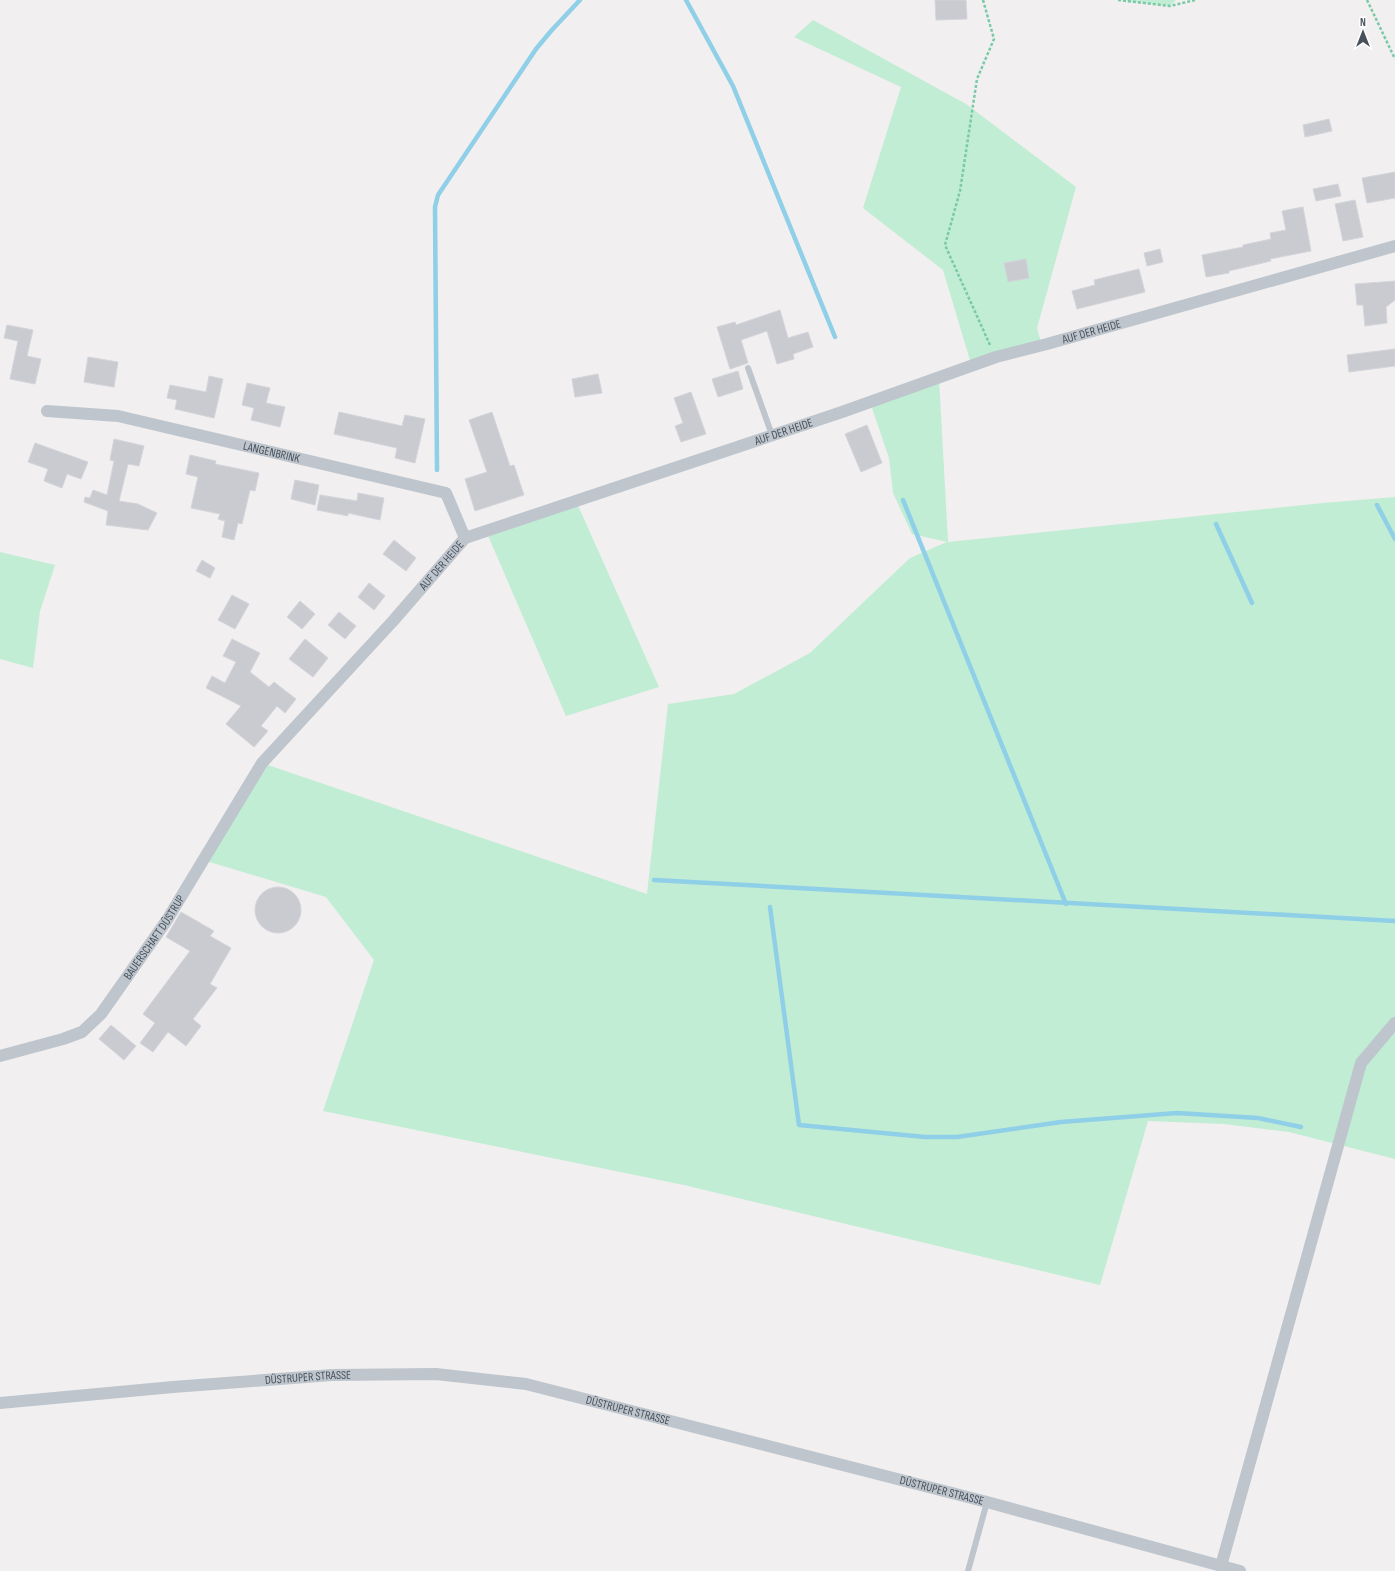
<svg xmlns="http://www.w3.org/2000/svg" width="1395" height="1571" font-family="'Sofia Sans Condensed',sans-serif">
<style>
.green{fill:#c0edd4}
.lines{fill:none;stroke-linecap:round;stroke-linejoin:round}
.stream{stroke:#8fcfe7;stroke-width:4.5}
.building{fill:#c9cbd1;stroke:#d3d5da}
.path{stroke:#7ac9a7;stroke-width:2.5;stroke-dasharray:3 2;stroke-linecap:butt}
.service{stroke:#bec5cd;stroke-width:6}
.minor{stroke:#bec5cd;stroke-width:12}
.labels{text-anchor:middle;stroke-width:3;stroke-linejoin:round;paint-order:stroke}
.street-label{font-size:12px;fill:#48515b;stroke:#fff}
</style>
<rect width="100%" height="100%" fill="#f1efef"/>
<!-- green -->
<path class="green" d="M1118 0H1176L1170 6Z
M813 20 966 104 1076 187 1037 328 1042 346 972 367 943 270 863 208 901 87 794 37Z
M939 378 948 542 1323 503 1395 497V1159L1289 1132 1224 1124 1148 1121 1100 1285 684 1185 323 1111 374 960 326 897 203 860 262 763 647 894 668 704 734 694 810 653 910 558 947 542 912 534 893 493 889 458 870 402Z
M576 501 659 687 566 716 486 531Z
M0 552 55 565 40 611 33 668 0 659Z"/>
<g class="lines">
<!-- stream -->
<path class="stream" d="M686 0 733 86 835 337
M437 470 435 207 438 195 536 49 551 31 580 0
M903 500 1066 904
M1377 505 1395 539
M1216 524 1252 603
M654 880 1395 921
M770 907 799 1125 925 1137H957L1061 1122 1177 1113 1258 1118 1301 1127"/>
</g>
<!-- building -->
<path class="building" d="M935 0H966L967 19 936 20Z
M1329 119 1332 131 1305 137 1303 125Z
M1395 172V198L1367 203 1362 178Z
M1338 184 1341 196 1316 201 1313 189Z
M1355 200 1363 237 1343 241 1335 204Z
M1303 207 1311 251 1270 259 1271 261 1229 271V273L1206 277 1202 255 1243 247V245L1271 239 1270 233 1286 230 1282 211Z
M1160 249 1163 262 1147 266 1144 253Z
M1026 259 1029 278 1008 282 1004 263Z
M1139 269 1145 292 1077 309 1072 291 1095 285 1094 280Z
M1395 281V300L1386 307 1387 323 1365 326 1363 305H1357L1355 284Z
M780 310 788 338 808 332 813 347 793 354 794 359 777 364 767 331 741 340 748 363 730 369 717 327 735 322 736 325Z
M7 325 33 330 27 356 41 359 35 384 10 379 18 341 4 338Z
M1395 349V366L1349 372 1347 355Z
M88 357 118 362 114 387 84 382Z
M738 371 743 389 718 397 712 379Z
M598 374 602 393 575 397 572 379Z
M209 376 223 379 214 418 175 409 177 400 167 398 170 385 206 392Z
M247 383 270 388 266 403 285 407 280 427 251 420 254 408 242 405Z
M691 392 706 434 681 442 675 426 683 423 674 398Z
M339 412 402 426 405 415 425 419 415 463 395 458 397 448 334 434Z
M492 412 510 466 514 465 524 495 475 511 465 479 487 472 469 420Z
M867 425 882 463 861 472 845 434Z
M114 439 144 446 139 466 128 464 119 501 138 504 157 513 148 530 106 525 108 511 84 502 85 497 90 498 93 490 107 495 114 461 110 460Z
M35 443 88 462 81 479 67 474 62 488 44 481 48 469 28 462Z
M190 455 216 461 215 464 259 473 255 491 250 490 242 524 238 523 234 540 222 537 225 521 218 519 220 514 191 508 198 477 186 474Z
M295 480 319 485 315 505 291 499Z
M358 493 384 498 380 520 348 513V516L317 510 320 495 357 501Z
M394 540 416 558 406 571 383 554Z
M202 560 215 568 210 578 196 571Z
M369 583 385 596 374 610 358 597Z
M232 595 249 604 235 629 218 620Z
M300 601 315 614 302 629 287 617Z
M339 612 356 626 345 639 328 625Z
M232 639 260 653 250 672 269 687 274 682 296 699 285 713 277 706 261 726 268 731 254 747 226 724 241 706 206 688 212 676 225 683 236 662 223 656Z
M305 639 328 658 313 677 289 659Z
M255 910a23 23 0 1 1 46 0a23 23 0 1 1-46 0Z
M181 912 214 931 210 936 231 948 210 984 217 988 193 1019 201 1026 186 1046 168 1032 153 1052 140 1043 155 1023 143 1014 190 951 166 937Z
M111 1025 136 1046 124 1060 99 1039Z"/>
<g class="lines">
<!-- path -->
<path class="path" d="M983 0 994 39 977 79 960 191 945 245 990 345
M1118 0 1170 6 1195 0
M1367 0 1395 59"/>
<!-- service -->
<path class="service" d="M748 368 772 435
M968 1571 987 1502"/>
<!-- minor -->
<g class="minor">
<path id="s1" d="M47 411 118 416 446 493 465 538"/>
<path id="s2" d="M0 1056 63 1039 82 1032 101 1014 167 920 262 763 393 621 465 538 842 412 996 357 1047 344 1395 246"/>
<path id="s3" d="M0 1403 173 1387 332 1375 436 1374 526 1384 987 1502 1240 1571"/>
<path d="M1221 1566 1361 1063 1395 1023"/>
</g>
</g>
<g class="labels">
<!-- street labels -->
<g class="street-label">
<text dy="4" stroke="none"><textPath href="#s2" startOffset="1373">AUF DER HEIDE</textPath></text>
<text dy="4" stroke="none"><textPath href="#s2" startOffset="1049">AUF DER HEIDE</textPath></text>
<text dy="4" stroke="none"><textPath href="#s1" startOffset="229">LANGENBRINK</textPath></text>
<text dy="4" stroke="none"><textPath href="#s2" startOffset="677">AUF DER HEIDE</textPath></text>
<text dy="4" stroke="none"><textPath href="#s2" startOffset="205">BAUERSCHAFT DÜSTRUP</textPath></text>
<text dy="4" stroke="none"><textPath href="#s3" startOffset="309">DÜSTRUPER STRASSE</textPath></text>
<text dy="4" stroke="none"><textPath href="#s3" startOffset="633">DÜSTRUPER STRASSE</textPath></text>
<text dy="4" stroke="none"><textPath href="#s3" startOffset="957">DÜSTRUPER STRASSE</textPath></text>
</g>
</g>
<!-- north arrow -->
<g transform="translate(1363 32)" stroke="#ffffff" stroke-width="3" paint-order="stroke">
<path d="M0-3L7 15L0 10L-7 15Z" fill="#48515b"/>
<text y="-6" font-size="11" font-weight="bold" text-anchor="middle" fill="#48515b">N</text>
</g>
</svg>
